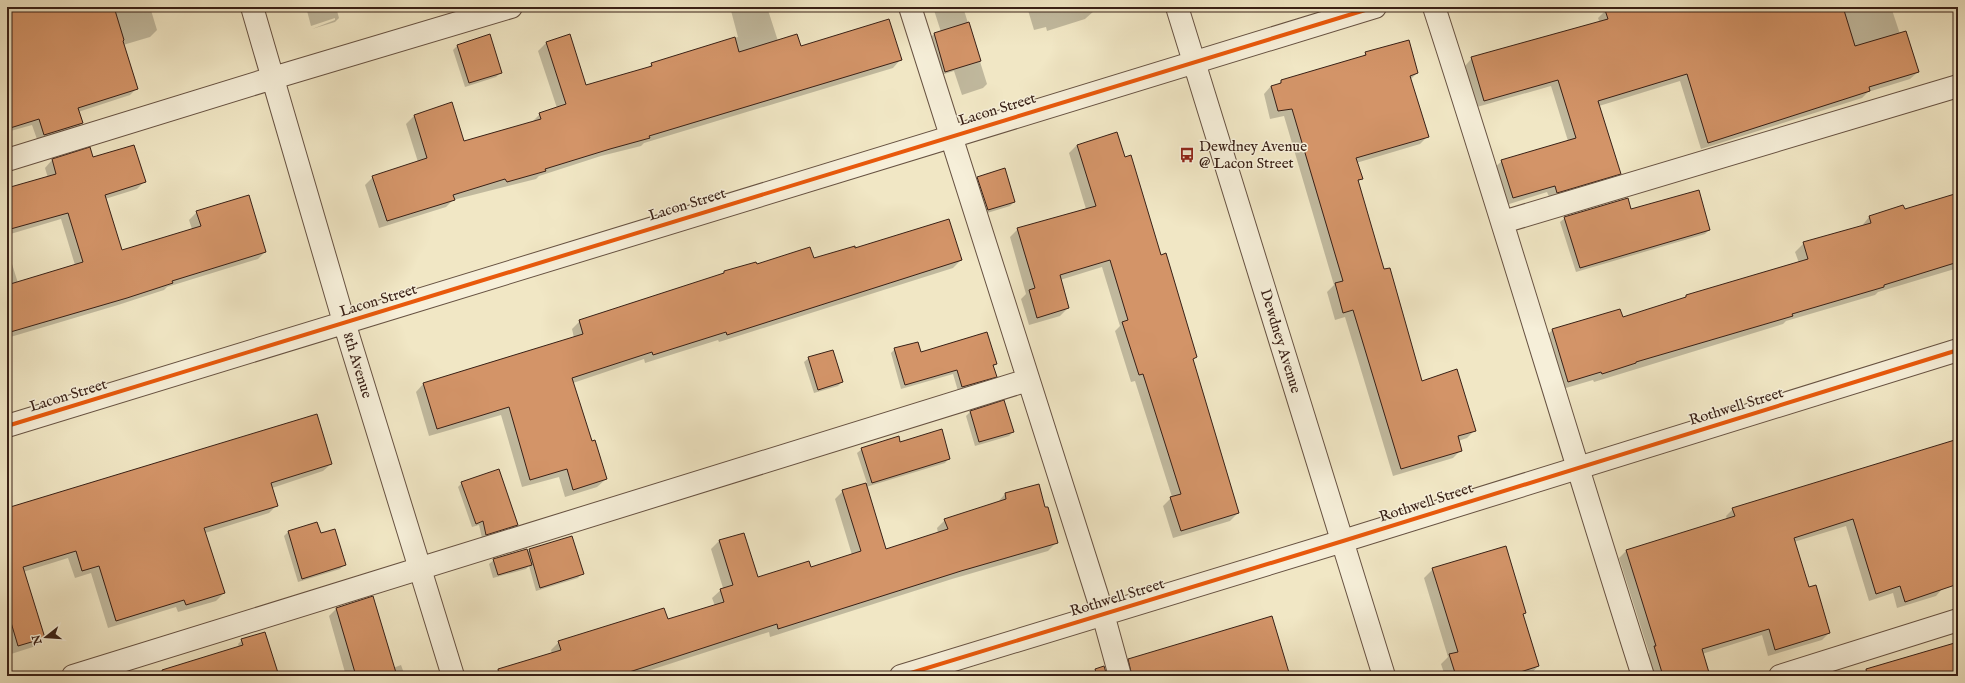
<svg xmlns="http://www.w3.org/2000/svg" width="1965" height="683" font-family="'IM FELL English',serif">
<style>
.shadow{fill:#0003}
.building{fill:#d39468;stroke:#392016}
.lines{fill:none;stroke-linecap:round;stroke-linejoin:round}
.minor-casing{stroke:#675242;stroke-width:24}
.minor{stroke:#f6efd9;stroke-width:22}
.cycleway-casing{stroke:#f6efd9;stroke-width:6}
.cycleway{stroke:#e8590c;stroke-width:4}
.labels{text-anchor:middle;stroke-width:3;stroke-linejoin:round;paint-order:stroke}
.street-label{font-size:15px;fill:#392016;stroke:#f6efd9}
.poi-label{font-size:15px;fill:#392016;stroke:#f6efd9;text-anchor:start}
</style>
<rect width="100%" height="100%" fill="#f1e7c5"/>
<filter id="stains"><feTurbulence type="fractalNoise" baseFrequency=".005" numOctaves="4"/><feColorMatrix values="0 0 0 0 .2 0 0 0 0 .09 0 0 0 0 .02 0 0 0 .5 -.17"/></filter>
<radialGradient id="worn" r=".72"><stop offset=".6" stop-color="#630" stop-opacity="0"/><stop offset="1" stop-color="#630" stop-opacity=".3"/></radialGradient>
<!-- shadow -->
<path class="shadow" d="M7 7H150L157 30 150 37 123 45 137 88 130 95 78 112 82 123 75 130 38 142 32 125 7 132Z
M306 7H336L339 18 335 22 312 29 335 20V18L311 26Z
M730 7H767L778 41 801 47 901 59 893 68 644 143 641 146 601 156 539 176 536 179 453 200 446 207 379 228 365 185 373 177 418 162 406 124 414 116 451 104 463 142 532 122 540 114 557 108 538 51 547 42 585 86 646 69 652 64 738 37Z
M933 7H963L987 84 983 88 962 95 954 71 941 75 930 38 934 34 941 32Z
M1027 7H1093L1094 11 1085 19 1047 31 1046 27 1034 30Z
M1618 7H1891L1900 34 1918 72 1910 79 1868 92 1862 98 1701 149 1680 81 1599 106 1619 174 1612 181 1550 199 1547 192 1506 205 1494 168 1502 161 1568 141 1551 86 1477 107 1465 66 1472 58 1600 23 1598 18 1605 11Z
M457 46 501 72 496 77 465 87 453 50Z
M1366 53 1417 73 1410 80 1428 136 1420 144 1356 163 1362 178 1357 183 1383 271 1421 382 1475 430 1467 438 1458 441 1461 450 1453 458 1393 476 1345 317 1335 320 1327 292 1334 285 1284 116 1270 119 1264 94 1271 86 1278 85 1281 81 1361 58Z
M1077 145 1161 256 1196 357 1192 360 1238 513 1230 521 1173 538 1163 506 1172 497 1135 381 1131 382 1115 331 1120 326 1102 267 1060 280 1068 308 1060 316 1029 325 1021 299 1026 294 1010 237 1018 229 1086 209 1069 153Z
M90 149 93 159 145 181 137 189 105 199 121 251 192 229 189 220 197 212 265 252 258 259 167 287 164 290 118 305 7 338V248L18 283 75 265 61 219 7 235V189L48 178 45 168 52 160Z
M978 178 1014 202 1010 206 984 214 973 182Z
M1958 194V268L1878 292 1875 295 1786 321 1783 324 1594 382 1593 380 1559 390 1544 339 1552 330 1620 310 1622 318 1682 300 1686 296 1799 263 1795 252 1804 243 1861 227 1869 217 1904 210Z
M1565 218 1709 230 1705 234 1576 272 1560 222Z
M855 249 961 260 953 268 719 342 718 340 645 363 644 359 573 383 591 443 606 479 597 487 565 497 559 477 522 487 501 415 429 436 416 392 424 383 574 338 572 329 580 321 721 275 724 272 756 265 813 259Z
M895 349 996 364 993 367 996 376 992 380 958 391 953 374 901 389 891 353Z
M809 358 842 382 838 386 814 393 804 362Z
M970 412 1013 432 1009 436 975 446 966 416Z
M1958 440V581L1943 588 1936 596 1897 608 1893 593 1869 601 1846 526 1794 542 1809 588 1829 633 1822 640 1768 656 1762 635 1702 654 1708 676H1654L1648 654 1649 653 1619 558 1626 551 1727 519 1726 516 1733 509Z
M900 443 949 458 945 463 866 487 886 550 938 533 937 528 945 520 997 503 1005 494 1038 486 1056 543 1048 551 952 579 770 637 769 632 632 676H516L552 654 551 650 559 642 667 621 715 606 712 598 723 588 711 549 719 541 757 578 810 568 852 555 835 499 843 491 867 483 857 453 862 449Z
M331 464 323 471 272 488 277 505 269 513 205 533 224 593 216 601 178 612 176 607 108 628 91 573 75 578 68 558 23 572 43 638 36 646 11 654 7 644V509Z
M462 483 517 525 513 529 482 538 479 525 472 527 458 487Z
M317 523 320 534 344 565 340 569 298 582 284 536 288 532Z
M571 538 582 573 578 578 536 591 529 566 526 569 493 578 489 564 494 560 527 553 529 550Z
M1433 569 1525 612 1522 615 1538 666 1530 675 1445 676 1441 664 1448 657 1424 578Z
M337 608 393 668 401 665 405 676H346L329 616Z
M242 640 251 676H166L239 647 238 644Z
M1129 660 1289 676H1123L1121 668Z"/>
<!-- building -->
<path class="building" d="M7 7H114L124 40 123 41 138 89 78 108 83 123 44 135 39 119 7 129Z
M1604 7H1843L1855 46 1906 31 1919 72 1869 87 1870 91 1708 143 1687 74 1598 101 1621 174 1557 193 1555 186 1513 198 1501 160 1576 138 1558 80 1484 101 1471 57 1608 19Z
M889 19 902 60 649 136 650 138 610 149 545 169 546 171 507 182 505 179 453 195 455 200 387 221 372 176 427 158 414 115 452 102 464 141 541 119 539 113 566 104 546 42 570 34 586 85 652 66 651 63 735 37 739 52 797 34 801 46Z
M969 22 981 61 945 72 934 33Z
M490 34 502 73 469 83 457 45Z
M1409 40 1418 73 1410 76 1429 137 1356 158 1363 179 1358 180 1384 269 1390 268 1422 381 1457 369 1476 431 1458 436 1462 451 1401 469 1353 310 1343 313 1335 283 1343 281 1292 109 1278 111 1271 86 1281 83V80L1366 55 1365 52Z
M1117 132 1125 157 1131 155 1161 255 1166 253 1197 357 1193 359 1239 513 1181 531 1170 497 1181 494 1143 374 1139 375 1122 322 1128 320 1110 260 1060 275 1069 308 1037 318 1029 290 1035 288 1017 228 1096 206 1077 145Z
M134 145 146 182 105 195 122 250 201 226 196 211 249 195 266 252 172 281 173 283 127 298 7 333V285L83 262 68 213 7 230V188L56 174 52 159 90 147 93 157Z
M1005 168 1015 202 988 210 977 177Z
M1699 190 1710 230 1580 268 1564 217 1628 198 1631 209Z
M1958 193V262L1884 285V287L1792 314 1793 316 1636 362V363L1602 374 1601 372 1568 382 1552 329 1620 309 1623 317 1686 297V295L1808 259 1803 242 1871 223 1869 216 1903 205 1905 209Z
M949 219 962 260 727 335 726 332 653 355 652 352 572 378 592 441 595 440 607 479 573 490 567 469 530 480 509 407 437 429 423 383 583 334 579 320 724 273V271L756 262 757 264 810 247 814 258 855 246V248Z
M987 332 997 364 993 365 997 377 962 387 957 370 905 385 894 348 918 342 921 352Z
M833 350 843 382 818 390 808 357Z
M1004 400 1014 432 979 442 970 411Z
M317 414 332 464 271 483 278 506 204 528 225 593 186 605 184 600 116 621 99 566 82 571 76 551 23 567 45 638 18 646 7 609V508Z
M942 429 950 459 872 483 861 448 899 436 900 442Z
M1958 439V584L1905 602 1900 586 1876 594 1853 519 1794 538 1809 587 1816 585 1830 633 1775 650 1769 629 1702 649 1710 676H1663L1654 646H1656L1626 550 1735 516 1732 508Z
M499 469 518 525 486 535 483 521 476 524 461 482Z
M866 483 886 549 948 529 944 519 1006 499 1005 493 1039 484 1045 507H1048L1058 543 961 571 778 629 777 624 617 676H499L498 669 561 650 558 641 664 608 668 619 724 602 720 589 733 585 719 540 744 533 758 577 809 561 811 567 861 551 842 490Z
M317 522 321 533 335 529 346 565 302 579 288 531Z
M572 536 584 574 540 588 529 549Z
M1506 546 1526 613 1523 614 1539 666 1508 676H1456L1449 654 1458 652 1432 568Z
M527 549 532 565 498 575 493 559Z
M373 596 397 676H356L336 608Z
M1272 616 1290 676H1132L1128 659Z
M265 632 279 676H163L162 670 243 645 241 639Z
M1958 642V676H1867L1866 669Z
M1104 666 1107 676H1097L1095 669Z"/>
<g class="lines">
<!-- minor casing -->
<g class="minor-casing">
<path id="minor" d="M252 7 344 322 453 676
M910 7 1103 614 1120 676
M1177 7 1384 676
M1434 7C1506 229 1572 453 1643 676
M7 160 273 78 511 7
M1503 222 1958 86
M7 426 1375 7
M73 676 1028 380
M901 676 1343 541 1958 350
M1780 676 1958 620"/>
</g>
<!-- minor -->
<use href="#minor" class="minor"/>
<!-- cycleway casing -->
<g class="cycleway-casing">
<path id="cycleway" d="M7 426 1375 7
M901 676 1343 541 1958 350"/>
</g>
<!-- cycleway -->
<use href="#cycleway" class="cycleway"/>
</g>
<!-- icons -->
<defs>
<g id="bus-bare" transform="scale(1.2)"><path d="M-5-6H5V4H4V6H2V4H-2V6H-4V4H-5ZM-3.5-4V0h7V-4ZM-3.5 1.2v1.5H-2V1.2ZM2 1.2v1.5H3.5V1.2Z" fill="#8f2418" stroke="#f6efd9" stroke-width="2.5" paint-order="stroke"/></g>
</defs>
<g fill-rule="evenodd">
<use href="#bus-bare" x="1187" y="155"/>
</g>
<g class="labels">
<!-- street labels -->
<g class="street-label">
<text transform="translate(997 109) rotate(-17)" y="5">Lacon Street</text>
<text transform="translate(687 204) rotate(-17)" y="5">Lacon Street</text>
<text transform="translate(378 300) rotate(-17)" y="5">Lacon Street</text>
<text transform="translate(1281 341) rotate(73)" y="5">Dewdney Avenue</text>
<text transform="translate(358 365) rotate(73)" y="5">8th Avenue</text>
<text transform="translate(68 395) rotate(-17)" y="5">Lacon Street</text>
<text transform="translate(1736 406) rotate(-17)" y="5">Rothwell Street</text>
<text transform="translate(1426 502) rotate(-18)" y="5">Rothwell Street</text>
<text transform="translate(1117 597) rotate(-17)" y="5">Rothwell Street</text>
</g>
<!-- poi labels -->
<g class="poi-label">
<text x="1199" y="151">Dewdney Avenue<tspan x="1199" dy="17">@ Lacon Street</tspan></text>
</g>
</g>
<!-- margin -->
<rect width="1965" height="683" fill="none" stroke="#f1e7c5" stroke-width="24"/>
<rect x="8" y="8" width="1949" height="667" fill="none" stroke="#392016" stroke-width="2"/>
<rect x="12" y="12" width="1941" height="659" fill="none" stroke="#392016"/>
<!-- north arrow -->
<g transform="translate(46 637) rotate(253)" stroke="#f6efd9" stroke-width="3" paint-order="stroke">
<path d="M0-3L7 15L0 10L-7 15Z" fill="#392016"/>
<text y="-6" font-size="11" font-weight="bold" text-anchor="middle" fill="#392016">N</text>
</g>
<rect width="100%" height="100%" filter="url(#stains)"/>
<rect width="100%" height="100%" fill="url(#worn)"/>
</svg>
